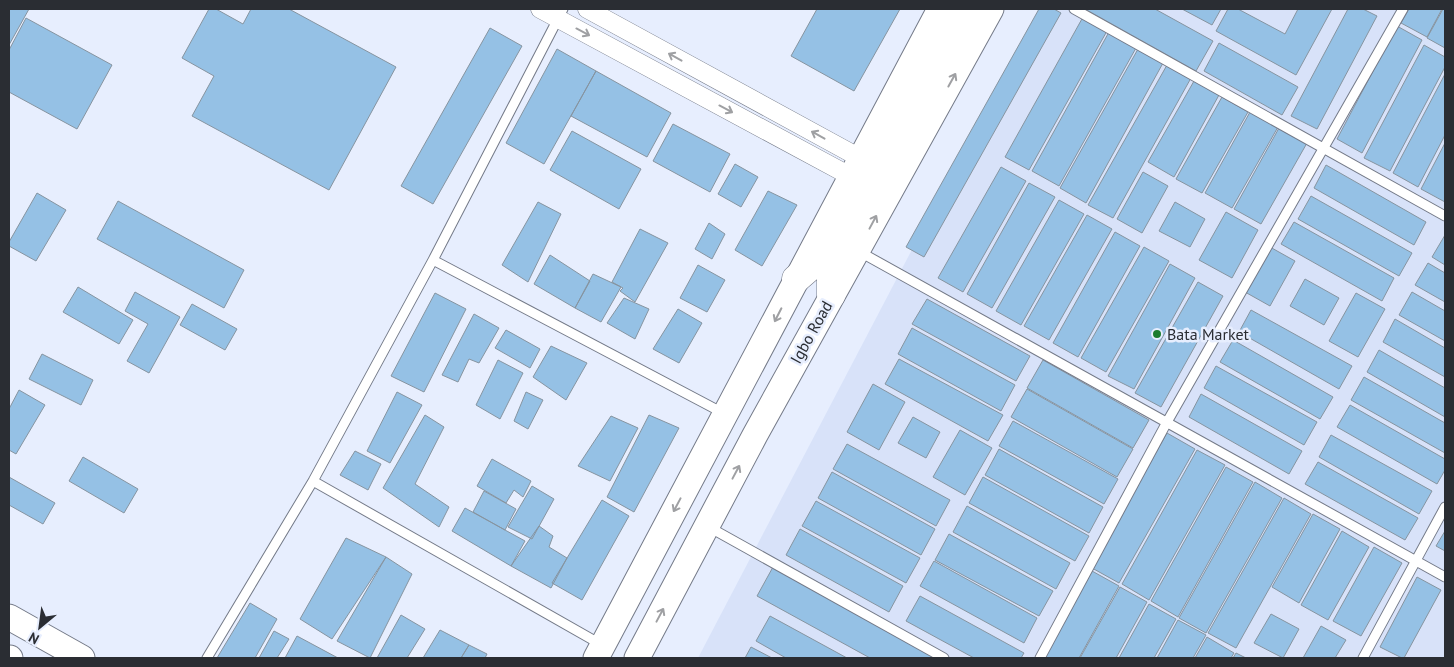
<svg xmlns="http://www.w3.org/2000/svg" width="1454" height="667" font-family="'PT Sans',sans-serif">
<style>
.built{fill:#d8e2f9}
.building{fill:#95c1e5;stroke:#8694a0}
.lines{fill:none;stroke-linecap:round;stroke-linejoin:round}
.lane-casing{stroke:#747a88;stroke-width:11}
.street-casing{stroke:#747a88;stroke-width:19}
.secondary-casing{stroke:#747a88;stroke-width:27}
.primary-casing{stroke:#747a88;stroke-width:29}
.lane{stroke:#fff;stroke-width:9}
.street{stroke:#fff;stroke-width:18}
.secondary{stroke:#fff;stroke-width:25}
.primary{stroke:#fff;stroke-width:28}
.oneway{stroke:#9fa0a3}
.poi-dot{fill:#1b7c2e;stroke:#e7eefe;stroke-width:2}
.labels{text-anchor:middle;stroke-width:5;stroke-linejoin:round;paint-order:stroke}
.street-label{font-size:16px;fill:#2a2d33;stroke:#e7eefe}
.poi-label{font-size:16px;fill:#2a2d33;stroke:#e7eefe;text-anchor:start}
</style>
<rect width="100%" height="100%" fill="#e7eefe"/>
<!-- built -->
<path class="built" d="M1038 9H1445V658H698Z"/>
<!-- building -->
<path class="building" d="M9 9H29L9 45Z
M209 9H216L243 24 251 9H289L396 67 329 190 192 116 214 76 182 58Z
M817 9H900L854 91 791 56Z
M1039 9H1054L1061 13 924 257 906 247Z
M1085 9H1155L1213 41 1196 71Z
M1182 9H1221L1212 25Z
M1228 9H1238L1285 34 1298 9H1332L1296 75 1216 31Z
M1348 9H1363L1377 16 1317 129 1291 116Z
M1409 9H1442L1427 37 1401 23Z
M1443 9H1445V48L1427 38Z
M1083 17 1107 31 1029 170 1005 157Z
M26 18 112 65 77 129 9 92V50Z
M1397 26 1422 40 1362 153 1337 139Z
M490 28 522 46 433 204 401 186Z
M1109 32 1136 48 1059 186 1032 171Z
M1219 43 1298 87 1282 115 1204 71Z
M1424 45 1445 57V67L1390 171 1364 158Z
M557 49 596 71 544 164 506 143Z
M1138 49 1163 63 1086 203 1060 188Z
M1167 65 1191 78 1113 218 1088 205Z
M596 71 671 113 647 157 571 116Z
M1445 74V135L1418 187 1393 173Z
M1194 81 1219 95 1174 177 1148 162Z
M1222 97 1248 112 1202 193 1176 179Z
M1250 112 1278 127 1232 208 1205 193Z
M673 124 730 154 710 192 653 161Z
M1279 128 1307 143 1261 224 1234 209Z
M572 131 641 169 619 209 550 170Z
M1445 143V202L1421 189Z
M735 164 758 177 741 207 718 194Z
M1326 165 1426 222 1414 245 1314 188Z
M1001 167 1026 181 963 292 938 278Z
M1143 172 1168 186 1142 233 1117 219Z
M1029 183 1055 197 992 308 967 294Z
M768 191 797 205 762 266 735 250Z
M37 193 66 210 36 261 9 246V242Z
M1311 196 1412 253 1399 276 1298 219Z
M1059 200 1084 214 1021 325 996 311Z
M118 201 244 270 224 308 97 239Z
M538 202 561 214 528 282 502 265Z
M1175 202 1205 219 1190 247 1159 231Z
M1226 212 1258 230 1232 278 1199 260Z
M1087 215 1112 229 1049 340 1024 326Z
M1294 222 1394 278 1382 301 1281 244Z
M709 223 725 234 712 259 695 249Z
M640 229 668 243 635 302 620 291 623 288 612 282Z
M1115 232 1140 246 1078 357 1053 343Z
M1445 235V265L1432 257Z
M1144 247 1169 261 1106 372 1081 358Z
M1270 247 1295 261 1270 306 1245 292Z
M550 255 590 281 575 308 534 284Z
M1428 263 1445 273V302L1415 285Z
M1170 264 1195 278 1134 389 1108 376Z
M698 265 725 280 707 312 680 298Z
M593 274 621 287 601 322 575 308Z
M1305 279 1339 298 1324 325 1290 306Z
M1198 282 1223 296 1161 407 1135 393Z
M78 287 133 320 119 344 63 312Z
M135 292 180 317 149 373 127 361 148 324 125 311Z
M1412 292 1445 311V341L1399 315Z
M435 293 466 309 424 392 391 376Z
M1356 293 1385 309 1358 357 1329 341Z
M624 298 649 309 635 339 607 323Z
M927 299 1030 356 1016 381 912 324Z
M192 304 237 329 225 350 180 325Z
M678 309 702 323 679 363 653 349Z
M1251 310 1352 366 1339 389 1239 332Z
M474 314 499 328 479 363 469 359 458 382 442 375Z
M1395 319 1445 348V377L1383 342Z
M912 328 1015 385 1001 411 898 354Z
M506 330 540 349 530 368 495 348Z
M1233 340 1333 397 1320 419 1220 362Z
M551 346 587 363 566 400 533 377Z
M1379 350 1445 388V417L1367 372Z
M42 354 93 380 81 405 29 379Z
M899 359 1003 415 988 441 885 384Z
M498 360 523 373 500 419 476 405Z
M1043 360 1149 420 1133 448 1027 388Z
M1216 366 1317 422 1304 445 1204 388Z
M1364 377 1445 423V453L1351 400Z
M873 384 905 402 879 450 847 432Z
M1027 389 1133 449 1117 477 1011 417Z
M19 390 45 405 16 454 9 450V409Z
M397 392 422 405 390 463 367 451Z
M526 392 543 400 528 429 514 421Z
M1201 394 1302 451 1289 474 1189 417Z
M1350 405 1445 459V470L1437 484 1337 427Z
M425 415 444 427 415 484 449 507 439 527 383 488Z
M649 415 679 428 634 512 607 497Z
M611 416 638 428 610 481 578 466Z
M913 417 940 432 926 458 898 443Z
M1013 421 1118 479 1104 504 999 446Z
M960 430 992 448 965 495 933 477Z
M1167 433 1195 449 1119 583 1092 568Z
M1331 435 1432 491 1419 514 1319 457Z
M847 444 950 500 936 526 833 469Z
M999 449 1103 507 1089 533 985 475Z
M1197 450 1225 465 1149 600 1122 584Z
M355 451 381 464 368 490 340 475Z
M83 457 138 489 124 513 69 481Z
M492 459 531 481 523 497 514 490 506 503 477 486Z
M1318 462 1418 518 1405 540 1305 484Z
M1226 467 1253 482 1178 617 1151 601Z
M832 472 935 529 921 555 818 498Z
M9 477 55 503 43 524 9 505Z
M983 477 1089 536 1075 561 969 503Z
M1255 482 1282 498 1206 633 1179 618Z
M532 486 554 499 532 539 508 527Z
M484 491 516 509 505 530 473 512Z
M1284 498 1311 514 1236 648 1208 633Z
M602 500 629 516 582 600 552 583Z
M816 501 920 558 906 583 802 526Z
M967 506 1070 563 1056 589 953 532Z
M465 508 525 541 511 566 452 531Z
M1313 514 1340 529 1299 603 1272 587Z
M539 526 553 536 549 547 567 558 551 588 511 566Z
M800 529 903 586 889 612 786 555Z
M1342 531 1369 547 1328 620 1301 605Z
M1445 531V551L1436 546Z
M949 534 1053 591 1039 616 935 560Z
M346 538 386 557 332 639 300 619Z
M1374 547 1402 563 1361 636 1333 621Z
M386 557 412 574 370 658 337 641Z
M934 561 1037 618 1024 643 920 586Z
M773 567 939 658H870L757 596Z
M1092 571 1119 586 1079 658H1043Z
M1417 577 1441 590 1404 658H1402L1380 647Z
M1120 587 1147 602 1116 658H1080Z
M920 596 1024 653 1021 658H974L906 621Z
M250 603 277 619 255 658H217Z
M1149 604 1176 619 1154 658H1119Z
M1271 614 1299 629 1283 658 1254 643Z
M401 615 425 629 407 658H377Z
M770 616 847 658H786L756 641Z
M1178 620 1206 635 1193 658H1157Z
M1321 626 1346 640 1335 658H1303Z
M440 630 469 645 461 658H423Z
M274 631 289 639 277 658H259Z
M297 636 338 658H285Z
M1207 637 1234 653 1231 658H1195Z
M469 645 487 654 485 658H461Z
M751 647 772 658H745Z
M1236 653 1246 658H1233Z"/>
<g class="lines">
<!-- lane casing -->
<g class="lane-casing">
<path id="lane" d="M1074 9 1445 216
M860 252 1445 577
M433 260 725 414
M313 481 602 645
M707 526 944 658
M207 658 313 481 433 260 563 9
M1040 658 1167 422 1403 9
M1363 658 1445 507"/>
</g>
<!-- street casing -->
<g class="street-casing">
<path id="street" d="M540 9 850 176
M587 9 860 158"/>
</g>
<!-- secondary casing -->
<g class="secondary-casing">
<path id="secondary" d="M9 617 82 658
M9 658H10
M596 658 940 9
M637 658 755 435 991 9"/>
</g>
<!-- primary casing -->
<g class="primary-casing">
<path id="primary" d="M796 279 811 266 832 230
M831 295V269L839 241 967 9"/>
</g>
<!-- lane -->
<use href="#lane" class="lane"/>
<!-- street -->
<use href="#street" class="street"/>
<!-- secondary -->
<use href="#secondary" class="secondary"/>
<!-- primary -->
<use href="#primary" class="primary"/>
</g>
<!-- one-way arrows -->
<defs><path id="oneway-shaft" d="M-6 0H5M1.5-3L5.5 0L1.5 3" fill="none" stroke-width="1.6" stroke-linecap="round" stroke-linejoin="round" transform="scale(1.25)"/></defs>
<g class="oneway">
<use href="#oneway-shaft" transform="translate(583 32) rotate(28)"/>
<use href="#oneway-shaft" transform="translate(675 57) rotate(-151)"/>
<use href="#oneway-shaft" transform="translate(952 80) rotate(-61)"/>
<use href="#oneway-shaft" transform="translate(726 109) rotate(28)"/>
<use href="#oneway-shaft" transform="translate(818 135) rotate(-151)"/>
<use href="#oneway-shaft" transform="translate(873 222) rotate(-62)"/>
<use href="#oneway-shaft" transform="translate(778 315) rotate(117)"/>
<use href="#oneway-shaft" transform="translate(736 472) rotate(-62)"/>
<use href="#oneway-shaft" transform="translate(677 505) rotate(118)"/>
<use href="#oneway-shaft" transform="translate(660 615) rotate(-62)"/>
</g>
<!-- markers -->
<circle class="poi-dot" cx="1157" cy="334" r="5"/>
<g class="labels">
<!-- street labels -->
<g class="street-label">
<text transform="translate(811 332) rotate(-61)" y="6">Igbo Road</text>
</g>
<!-- poi labels -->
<g class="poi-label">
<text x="1167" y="340">Bata Market</text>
</g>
</g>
<!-- border -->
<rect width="1454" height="667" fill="none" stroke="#2a2d33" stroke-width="20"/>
<!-- north arrow -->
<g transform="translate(40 627) rotate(209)" stroke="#e7eefe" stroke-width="4" paint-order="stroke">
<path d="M0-4L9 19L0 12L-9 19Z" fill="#2a2d33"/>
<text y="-8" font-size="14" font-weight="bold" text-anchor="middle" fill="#2a2d33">N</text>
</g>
</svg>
